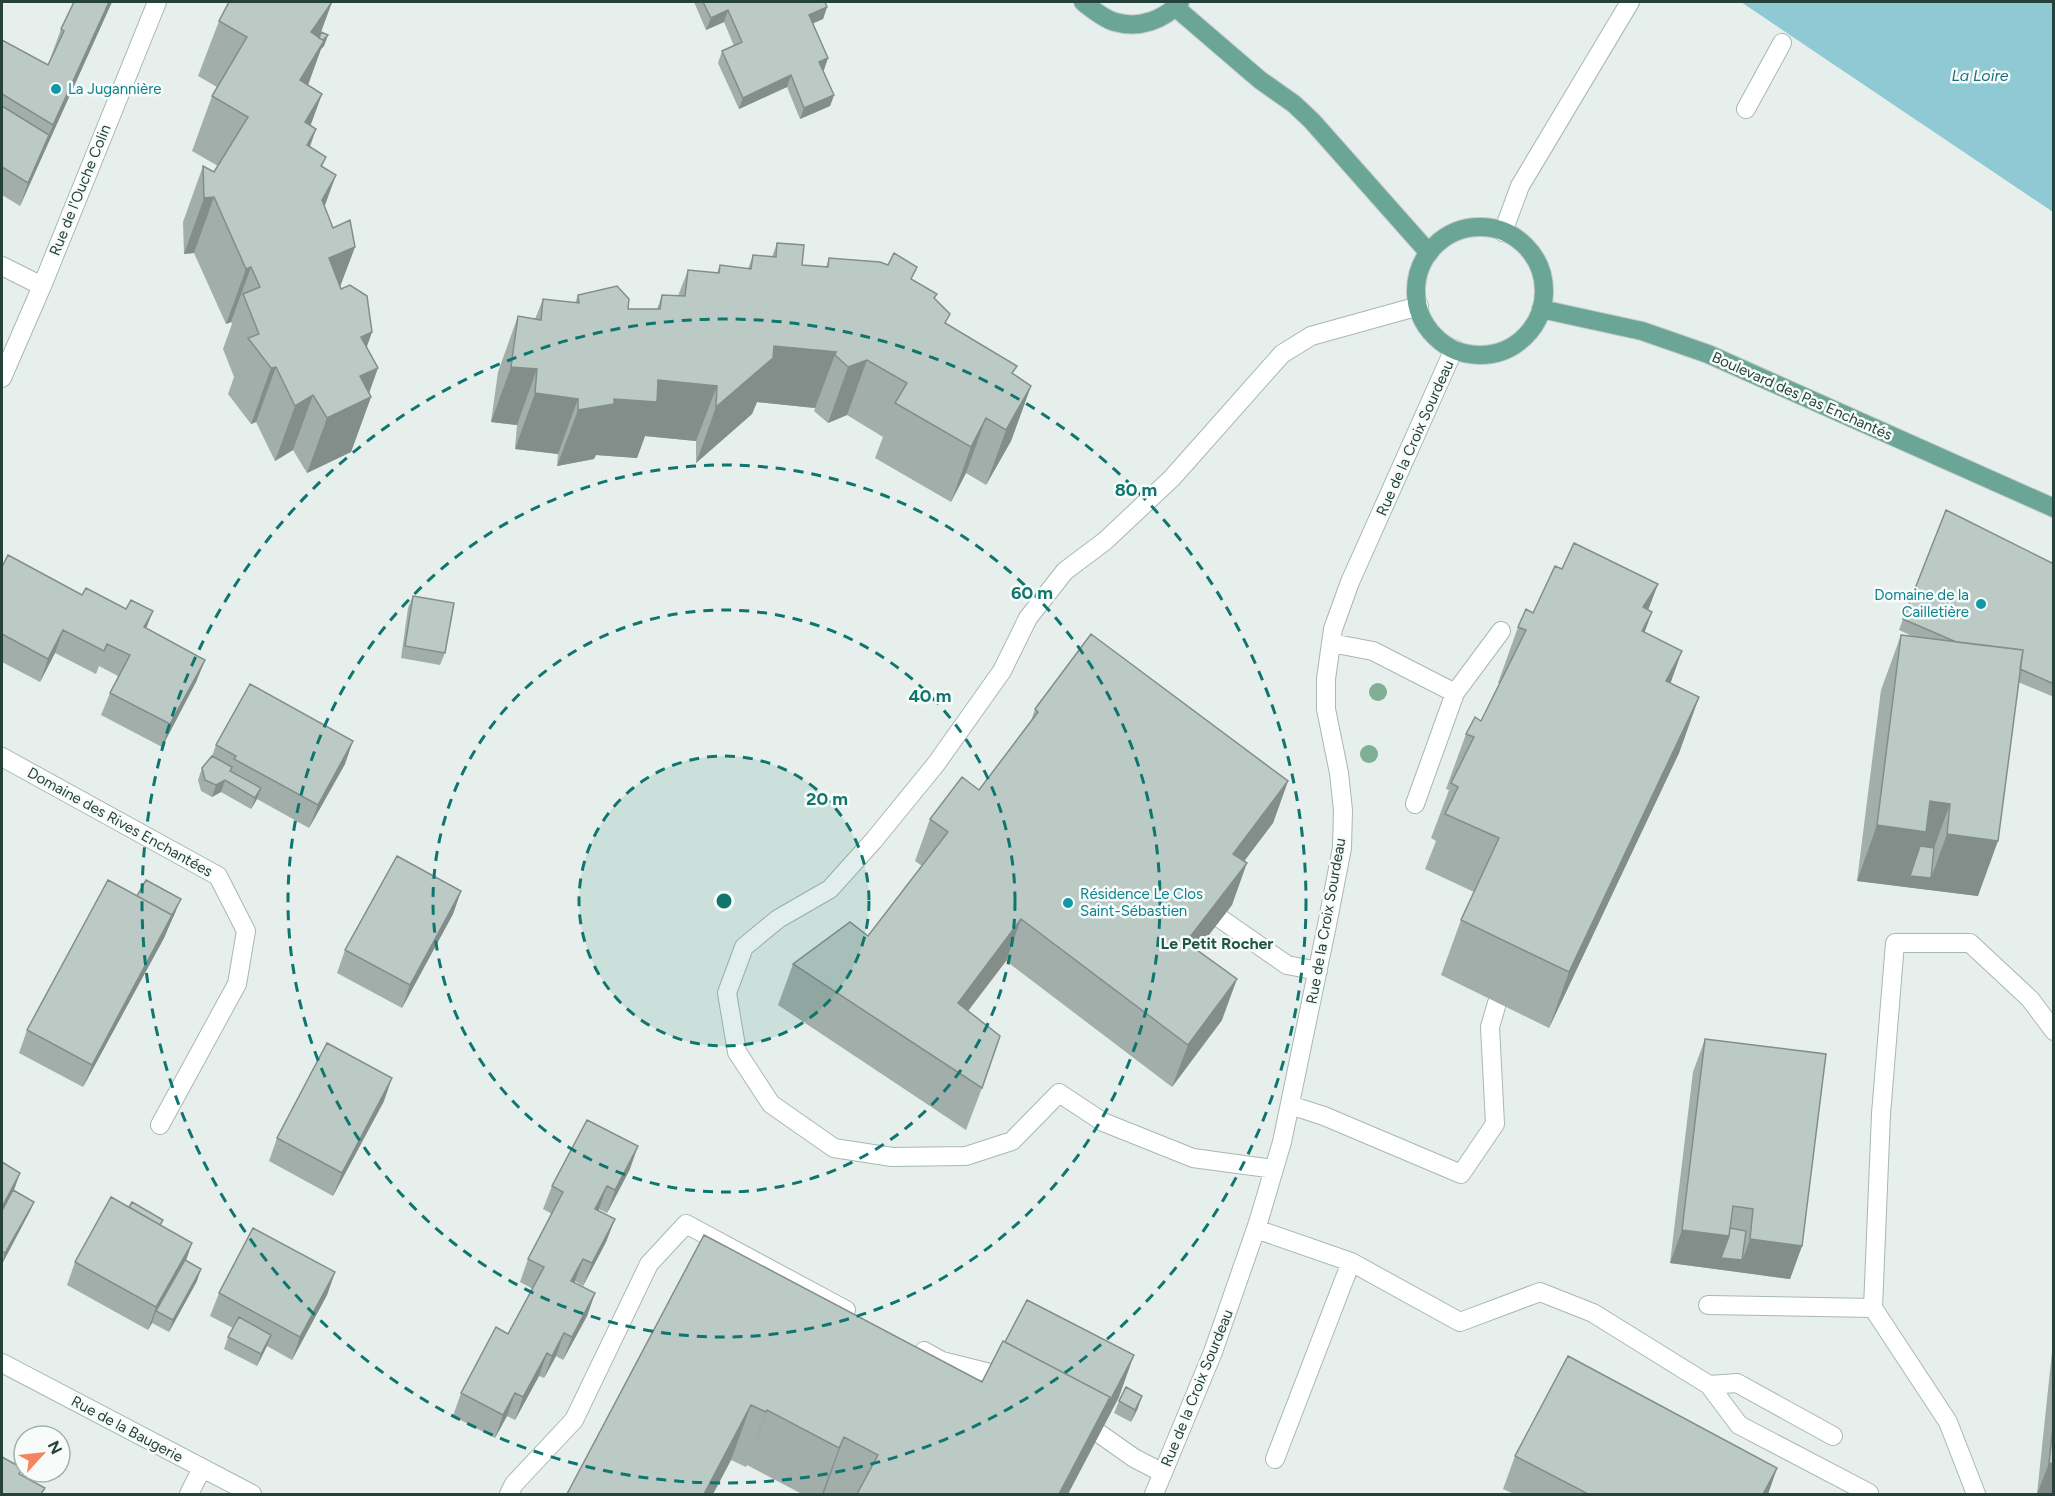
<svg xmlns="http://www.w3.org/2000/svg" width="2055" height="1496" font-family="Figtree,sans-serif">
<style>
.water{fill:#8ec9d4}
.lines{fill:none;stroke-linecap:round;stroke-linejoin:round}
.minor-casing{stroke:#a8b8b2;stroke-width:20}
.major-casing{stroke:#c2cac8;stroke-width:20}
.minor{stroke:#fff;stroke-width:18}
.major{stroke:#6aa596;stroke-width:18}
.tree{fill:#80af93}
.wall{fill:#a1aea9}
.shaded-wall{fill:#838d89}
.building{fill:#bbcac4;stroke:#838d89;stroke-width:1.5}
.ring{fill:none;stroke:#0f766e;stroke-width:3;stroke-dasharray:10 8}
.culture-dot{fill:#0f9aa8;stroke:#f7fbf9;stroke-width:2}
.labels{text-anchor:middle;stroke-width:5;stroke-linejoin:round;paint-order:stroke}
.culture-label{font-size:15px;fill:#0d838f;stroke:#f7fbf9;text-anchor:start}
.street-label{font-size:15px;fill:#24423a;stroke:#f7fbf9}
.water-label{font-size:16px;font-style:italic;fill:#1c6f80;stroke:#f7fbf9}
.neighbourhood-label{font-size:16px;font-weight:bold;fill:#1f5548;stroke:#f7fbf9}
.centre{fill:#0f766e;stroke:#f7fbf9;stroke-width:3}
.ring-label{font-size:18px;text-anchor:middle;font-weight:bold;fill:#0f766e;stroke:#f7fbf9;stroke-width:5;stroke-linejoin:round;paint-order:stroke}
</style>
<rect width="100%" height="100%" fill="#e6efeb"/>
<!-- water -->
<path class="water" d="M1741 2H2053V212Z"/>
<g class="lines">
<!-- minor casing -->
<g class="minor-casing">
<path id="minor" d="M1746 109 1782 43
M1503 232 1520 186 1630 2
M2 266 42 286
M2 378 42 286 157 2
M1331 643 1373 651 1455 693 1415 804
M1455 693 1501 631
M2 757 218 876 246 931 237 984 160 1125
M1221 919 1287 965 1318 971
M1290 1105 1324 1116 1461 1174 1495 1124 1490 1027 1497 1003
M1274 1169 1193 1158 1103 1122 1059 1093 1012 1141 966 1156 892 1157 834 1148 771 1104 737 1052 727 993 744 947 778 919 830 889 874 840 936 764 1002 671 1028 618 1065 571 1105 541 1172 478 1282 354 1311 336 1419 306
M1256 1229 1351 1262 1275 1459
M1351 1262 1460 1322 1540 1292 1593 1313 1709 1385 1739 1425 1869 1493 1868 1494
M1708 1305 1873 1308
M924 1351 942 1361 994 1374
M2 1363 252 1494
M1709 1385 1737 1383 1833 1436
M1100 1434 1134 1458 1163 1473
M189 1494 202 1468
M509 1494 514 1484 574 1420 649 1264 686 1224 846 1310
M1154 1494 1213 1352 1258 1223 1282 1142 1327 925 1342 848 1343 810 1339 773 1326 709V679L1333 629 1350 582 1454 349
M1976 1494 1948 1422 1873 1308 1881 1114 1895 943H1970L2030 999 2054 1031"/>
</g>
<!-- major casing -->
<g class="major-casing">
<path id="major" d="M1083 2C1092 9 1104 19 1115 22 1139 29 1164 20 1180 2
M1175 7 1260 80 1294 104 1312 121 1429 253
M1416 291a64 64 0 1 1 128 0a64 64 0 1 1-128 0Z
M1541 309 1642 331 1708 354 2054 508"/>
</g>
<!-- minor -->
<use href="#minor" class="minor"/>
<!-- major -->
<use href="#major" class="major"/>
</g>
<!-- trees -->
<g class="tree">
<circle cx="1378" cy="692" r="9"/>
<circle cx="1369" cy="754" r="9"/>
</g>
<!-- wall -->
<path class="wall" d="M112 2 41 158 20 206 2 195V40L48 65 61 29Z
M332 2 321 32 328 35 324 46 321 49 308 85 322 94 310 125 316 129 310 147 326 157 322 167 324 207 333 228 355 247 340 287 372 332 367 346 369 393 371 397 351 452 307 473 293 450 275 461 256 422 251 424 228 394 234 377 223 349 232 324 231 322 226 324 194 253 184 254 183 222 203 166 214 172 218 166 192 151 212 96 217 87 198 76 219 21Z
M694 2H825L827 7 823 19 813 23 828 58 823 70 834 95 830 106 800 119 787 87 739 109 718 63 722 51 734 46 724 22 706 30Z
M777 243 802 265 826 267 829 258 912 280 935 299 946 324 1014 375 1031 386 1011 441 986 485 966 473 951 502 875 458 883 437 847 415 828 423 814 411 815 408 757 402 752 414 696 463V441L645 436 637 458 596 455 594 459 557 466 558 454 515 449 517 425 491 422 498 372 518 316 535 319 543 299 575 303 578 295 628 309H657L662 295 678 296 688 270 717 273 720 265 748 269 753 255 772 257Z
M2054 564V697L2018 682 1978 896 1857 881 1881 690 1901 635 1912 636 1899 630 1903 619Z
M2 567 126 609 153 611 146 628 205 660 196 682 162 747 101 715 110 693 118 676 99 666 96 674 55 653 40 682 2 662Z
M1658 584 1648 610 1652 612 1644 632 1670 683 1699 697 1679 753 1549 1028 1441 975 1461 920 1474 892 1425 869 1436 841 1431 838 1449 790 1446 789 1466 734 1481 721 1500 683H1498L1518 627 1533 613Z
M413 596 445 653 440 665 401 658 408 608Z
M1035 709 1288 781 1273 823 1244 861 1232 905 1197 950 1222 1020 1172 1087 1006 961 968 1011 982 1088 966 1130 778 1005 793 964 868 936 922 866 915 861 930 819 979 790 1031 721Z
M216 745 345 764 309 828 257 799 251 809 221 792 212 797 201 791 198 780 202 768 212 756Z
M461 891 453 914 402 1008 337 973 345 950Z
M137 896 176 911 169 926 164 938 83 1087 19 1053 27 1030Z
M1705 1039 1802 1246 1790 1279 1670 1263 1693 1072Z
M384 1101 333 1196 269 1161 277 1138Z
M2 1162 20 1173 14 1190 34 1202 29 1213 2 1264Z
M630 1169 607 1213 599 1209 598 1211 615 1219 606 1242 583 1286 575 1281 574 1283 595 1293 587 1316 563 1360 556 1356 544 1378 539 1376 515 1420 507 1416 495 1438 453 1416 461 1393 508 1334 533 1289 520 1282 528 1259 552 1214 543 1209 552 1186Z
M161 1225 192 1243 186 1260 197 1281 169 1332 152 1323 148 1330 67 1285 75 1262Z
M704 1235 982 1382 1119 1397 1068 1494H827L824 1493 823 1494H802L747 1465 746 1467 731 1460 713 1494H567Z
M335 1272 327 1295 292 1360 267 1346 257 1366 224 1349 228 1337 233 1328 210 1316 219 1293Z
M2054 1333V1494H2037Z
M1119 1401 1138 1408 1131 1422 1114 1413Z
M1515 1456 1777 1468 1768 1494H1514L1503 1489Z"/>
<!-- shaded-wall -->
<path class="shaded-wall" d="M109 2H112L20 206 28 183 53 125Z
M332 2 316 45 328 35 324 46 321 49 304 96 280 135 311 32Z
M827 7 823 19 805 27 809 15Z
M728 10 724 22 706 30 711 18Z
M828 58 824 70 815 74 819 62Z
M791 75 787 87 739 109 743 98Z
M322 94 302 149 305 122Z
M834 95 830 106 800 119 804 108Z
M316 129 296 184 307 145Z
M336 175 316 230 322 200Z
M214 197 194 253 184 254 204 198Z
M355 247 334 302 329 258Z
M251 267 231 322 226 324 246 269Z
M372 332 352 388 361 337Z
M774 346 836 352 815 408 757 402 752 414 696 463 716 407Z
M867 360 847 415 828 423 848 367Z
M276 367 256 422 251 424 271 368Z
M511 367 537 369 517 425 491 422Z
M378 368 367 399 371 397 351 452 307 473 327 418 360 376Z
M658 380 717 386 696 441 645 436 637 458 596 455 594 459 557 466 578 410 614 399Z
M1031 386 1011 441 986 485 1006 430Z
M535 393 578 399 558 454 515 449Z
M313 395 293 450 275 461 295 406Z
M986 418 966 473 951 502 971 447Z
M1658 584 1637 639 1643 607Z
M153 611 144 634V627Z
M1652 612 1632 667 1642 631Z
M63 630 55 653 40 682 48 659Z
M1682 651 1662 707 1666 681Z
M205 660 196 682 162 747 170 724Z
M1699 697 1679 753 1549 1028 1569 972Z
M353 741 345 764 309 828 318 805Z
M225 780 221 792 212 797 216 785Z
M1288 781 1273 823 1218 896 1233 854Z
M261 788 257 799 251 809 255 798Z
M1930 801 1950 804 1930 859 1931 878 1947 834 1998 841 1978 896 1857 881 1877 825Z
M1247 863 1232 905 1171 984 1186 942Z
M461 891 453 914 402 1008 410 985Z
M181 899 164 938 83 1087 92 1065Z
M1021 919 1006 961 942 1045 958 1003Z
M1237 979 1222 1020 1172 1087 1188 1045Z
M392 1078 384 1101 333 1196 342 1173Z
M638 1146 630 1169 607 1213 615 1190Z
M20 1173 12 1195 2 1215V1207Z
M607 1186 599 1209 587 1232 595 1209Z
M34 1202 29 1213 2 1264 5 1253Z
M615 1219 606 1242 583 1286 592 1263Z
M1682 1230 1729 1236 1742 1260 1738 1272 1670 1263Z
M1750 1239 1802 1246 1790 1279 1738 1272Z
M192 1243 184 1266 156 1311 152 1323 148 1330 156 1307Z
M583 1259 575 1281 563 1304 571 1281Z
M201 1269 197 1281 169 1332 173 1320Z
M335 1272 327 1295 292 1360 300 1337Z
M595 1293 587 1316 563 1360 572 1337Z
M564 1333 556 1356 544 1378 552 1356Z
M271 1335 267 1346 257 1366 261 1354Z
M547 1353 539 1376 515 1420 523 1397Z
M1134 1355 1119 1397 1068 1494H1059L1110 1397Z
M515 1393 507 1416 495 1438 503 1415Z
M1142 1396 1138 1408 1131 1422 1135 1410Z
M751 1405 731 1460 713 1494H704Z
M767 1410 746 1467 766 1412Z
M844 1437 824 1493 823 1494H822L839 1448Z
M2049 1463 2054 1464V1494H2037Z
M1777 1468 1768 1494H1763Z"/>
<!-- building -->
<path class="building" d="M74 2H109L53 125 2 94V40L48 65 64 31 61 29Z
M229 2H332L311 32 324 41 300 80 322 94 305 122 316 129 307 145 326 157 321 166 336 175 322 200 333 228 350 220 355 247 329 258 341 289 350 285 367 296 372 332 361 337 378 368 360 376 371 397 327 418 313 395 295 406 276 367 271 368 248 338 259 334 243 294 260 287 251 267 246 269 214 197 204 198 203 166 214 172 248 117 212 96 247 37 219 21Z
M703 2H825L827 7 809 15 828 58 819 62 834 95 804 108 791 75 743 98 722 51 742 42 728 10 711 18Z
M321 32 328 35 323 40 319 38Z
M2 106 49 135 28 183 2 167Z
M777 243 804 245 802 265 828 267 829 258 880 262 888 265 894 253 917 267 911 279 937 294 934 298 950 314 945 323 1017 366 1012 373 1031 386 1006 430 986 418 971 447 895 403 907 383 867 360 848 367 835 355 836 352 774 346 773 358 716 407 717 386 658 380 657 402 614 399V404L578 410V399L535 393 537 369 511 367 518 316 541 320 543 299 579 303 578 295 617 286 629 299 628 309H660L662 295 685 296 688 270 719 273 720 265 751 269 753 255 776 257Z
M1946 510 2054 564V684L2020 669 2023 650 1956 642 1903 619Z
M1574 543 1658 584 1643 607 1652 612 1642 631 1682 651 1666 681 1699 697 1569 972 1461 920 1499 838 1445 814 1458 787 1451 783 1474 737 1466 734 1475 717 1481 721 1526 630 1518 627 1526 609 1533 613 1555 566 1562 569Z
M8 555 82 595 86 588 126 609 131 600 153 611 144 627 205 660 170 724 110 693 130 655 107 644 104 651 63 630 48 659 2 634V567Z
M413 596 454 603 445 653 405 646Z
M1091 634 1288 781 1233 854 1247 863 1186 942 1237 979 1188 1045 1021 919 958 1003 1000 1036 982 1088 793 964 850 922 868 936 948 832 930 819 962 777 979 790 1038 712 1035 709Z
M1901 635 2023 650 1998 841 1947 834 1950 804 1930 801 1926 832 1877 825Z
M250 684 353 741 318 805 234 759 236 756 216 745Z
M212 756 232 767 230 771 261 788 255 798 225 780 216 785 205 780 202 768Z
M1920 846 1934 848 1931 878 1910 876Z
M397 856 461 891 410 985 345 950Z
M108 880 172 915 92 1065 27 1030Z
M146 880 181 899 172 915 137 896Z
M1705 1039 1826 1054 1802 1246 1750 1239 1753 1209 1733 1206 1729 1236 1682 1230Z
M327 1043 392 1078 342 1173 277 1138Z
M587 1120 638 1146 615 1190 607 1186 595 1209 615 1219 592 1263 583 1259 571 1281 595 1293 572 1337 564 1333 552 1356 547 1353 523 1397 515 1393 503 1415 461 1393 496 1327 508 1334 544 1267 528 1259 563 1192 552 1186Z
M2 1162 20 1173 2 1207Z
M13 1190 34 1202 5 1253 2 1251V1211Z
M111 1197 192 1243 156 1307 75 1262Z
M132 1202 163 1220 160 1225 129 1207Z
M253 1228 335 1272 300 1337 219 1293Z
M1730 1228 1746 1231 1742 1260 1721 1258 1729 1236Z
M704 1235 982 1382 1003 1341 1110 1397 1059 1494H857L878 1455 844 1437 839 1448 767 1410 766 1412 751 1405 704 1494H567Z
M185 1260 201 1269 173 1320 156 1311Z
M1027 1300 1134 1355 1105 1410 1110 1397 1005 1342Z
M239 1317 271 1335 261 1354 228 1337Z
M1568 1356 1777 1468 1763 1494H1588L1515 1456Z
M1126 1387 1142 1396 1135 1410 1119 1401Z
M2054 1417V1464L2049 1463Z
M2 1457 22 1468 19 1474 45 1488 41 1494H2Z"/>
<!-- distance rings -->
<circle cx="724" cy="901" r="145" fill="#0f766e" fill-opacity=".12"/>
<g class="ring">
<circle cx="724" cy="901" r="145"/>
<circle cx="724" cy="901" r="291"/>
<circle cx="724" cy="901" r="436"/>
<circle cx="724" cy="901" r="582"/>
</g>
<!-- markers -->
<g class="culture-dot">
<circle cx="56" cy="89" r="6"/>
<circle cx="1981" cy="604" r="6"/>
<circle cx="1068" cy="903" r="6"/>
</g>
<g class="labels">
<!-- culture labels -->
<g class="culture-label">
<text x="68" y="94">La Jugannière</text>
<text x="1969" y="600" text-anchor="end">Domaine de la<tspan x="1969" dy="17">Cailletière</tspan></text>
<text x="1080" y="899">Résidence Le Clos<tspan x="1080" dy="17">Saint-Sébastien</tspan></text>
</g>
<!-- street labels -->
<g class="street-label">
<text transform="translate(80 190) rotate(-68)" y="5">Rue de l'Ouche Colin</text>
<text transform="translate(1802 396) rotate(24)" y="5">Boulevard des Pas Enchantés</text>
<text transform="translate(1415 438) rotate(-66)" y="5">Rue de la Croix Sourdeau</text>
<text transform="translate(120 822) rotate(29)" y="5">Domaine des Rives Enchantées</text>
<text transform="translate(1326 921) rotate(-80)" y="5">Rue de la Croix Sourdeau</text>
<text transform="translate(1197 1388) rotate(-68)" y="5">Rue de la Croix Sourdeau</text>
<text transform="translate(127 1429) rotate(28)" y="5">Rue de la Baugerie</text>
</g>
<!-- water labels -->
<g class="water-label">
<text x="1980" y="81">La Loire</text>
</g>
<!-- neighbourhood labels -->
<g class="neighbourhood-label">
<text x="1217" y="949">Le Petit Rocher</text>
</g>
</g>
<circle cx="724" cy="901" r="9" class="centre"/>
<g class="ring-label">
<text x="1136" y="496">80 m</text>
<text x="1032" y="599">60 m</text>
<text x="930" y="702">40 m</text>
<text x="827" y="805">20 m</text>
</g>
<!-- border -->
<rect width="2055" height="1496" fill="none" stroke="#24423a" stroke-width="6"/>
<!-- north arrow -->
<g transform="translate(42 1454) rotate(63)"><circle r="28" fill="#f7fbf9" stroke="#a3b1ad" stroke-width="1.5"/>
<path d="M0-4.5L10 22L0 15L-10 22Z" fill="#f4845f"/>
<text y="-9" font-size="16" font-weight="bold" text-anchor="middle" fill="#24423a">N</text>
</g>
</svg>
